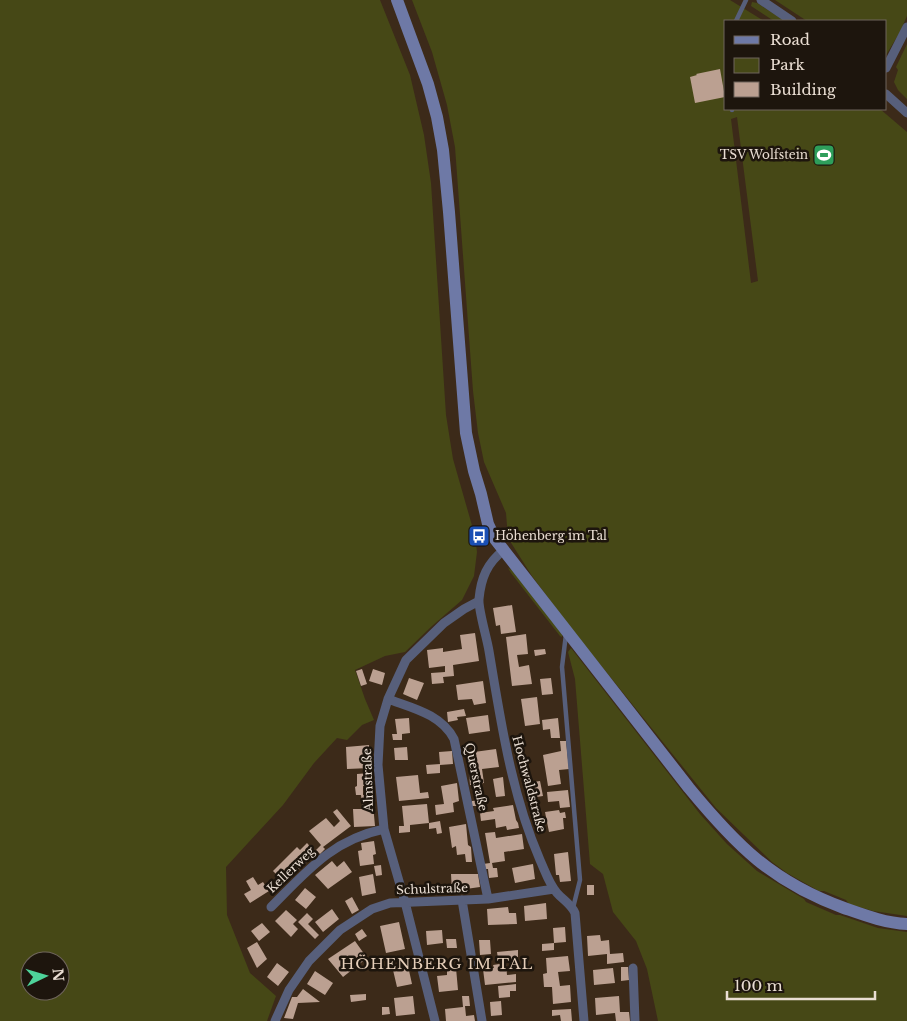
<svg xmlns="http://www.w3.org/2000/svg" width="907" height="1021" font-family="'Libre Baskerville',serif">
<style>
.green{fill:#464816;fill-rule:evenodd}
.building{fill:#bba091}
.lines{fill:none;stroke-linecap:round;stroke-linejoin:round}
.lane{stroke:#575f7b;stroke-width:4.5}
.street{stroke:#575f7b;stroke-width:9}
.secondary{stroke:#6e79a6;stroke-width:12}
.labels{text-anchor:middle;stroke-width:5;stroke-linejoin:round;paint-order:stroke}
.poi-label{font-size:12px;fill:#eaded3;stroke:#1d150d;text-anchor:end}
.street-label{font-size:12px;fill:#eaded3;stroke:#1d150d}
.quarter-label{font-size:15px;letter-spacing:1px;fill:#e5ceb9;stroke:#1d150d}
</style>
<rect width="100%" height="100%" fill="#3c2a19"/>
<!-- green -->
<path class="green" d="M0 0H380L410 75 424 135 431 183 446 415 453 459 475 536 477 552 474 576 462 600 432 626 405 652 385 656 355 670 365 699 374 720 362 725 347 740 337 738 314 763 283 805 226 867 227 915 250 973 276 996 267 1021H0ZM30 961H60V991H30Z
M412 0H730L764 21H726V109H880L907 132V916L873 911 849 904 846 900 824 891H819L787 873 772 862 716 808 570 627 532 576 508 538 506 513 484 462 478 433 473 391 455 147 447 105 432 52ZM737 117 758 281 751 283 731 119Z
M775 0H907V16L900 32 886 55V21H807Z
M752 2 757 3 785 21H774L751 6Z
M907 44V99L898 90 894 82 898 70 896 67Z
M508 568 512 570 562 634V637L560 636 511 573Z
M571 648 700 814 727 844 757 871 804 899 806 902 836 915H840L878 928 907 932V1021H658L647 969 636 941 613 912 603 874 590 864 575 679 568 652Z"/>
<!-- building -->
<path class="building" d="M720 69 725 97 695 103 690 77 697 75 696 74Z
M512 605 516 632 501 634 500 625 496 626 493 608Z
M475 633 479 661 453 665 454 676 443 677 444 683 432 684 431 673 445 672V666L429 668 427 650 443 648V652L462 649 460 635Z
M526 634 528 654 517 655 519 667 529 665 532 684 512 686 506 637Z
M545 649 546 654 535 656 534 650Z
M362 669 367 684 361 686 356 671Z
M373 669 385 673 382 685 369 681Z
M409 678 424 683 417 700 403 694Z
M551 678 553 694 542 695 540 679Z
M483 681 486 703 474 705 472 699 458 700 456 685Z
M537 697 540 724 525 726 521 699Z
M464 709 466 716 457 717 458 720 448 722 447 712Z
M488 715 490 731 469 734 466 718Z
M409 718 410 733 402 734V740H393L392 734H397L395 719Z
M558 718 560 738H551L550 729 543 730 542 720Z
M560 741H566L569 769 559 770 561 784 548 786 543 755 561 751Z
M369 745 370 768 347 769 346 747Z
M407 747 408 760H395L394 748Z
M496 749 499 767 482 769 484 783 470 785 469 771 476 770 474 752Z
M452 751 453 764 440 765V773L427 774 426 765 440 764 439 752Z
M370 773 371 786H363V795L372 794 375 826 354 827 353 809H363L361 795H356L355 787 357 786V774Z
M418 775 420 793 428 792 429 798 399 801 396 777Z
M503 777 505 796 496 797 493 779Z
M540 781 543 796 530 798 527 783Z
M457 783 459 801 453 803 454 812 436 815 435 805 444 804 441 786Z
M568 790 570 807 560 808 559 801 548 802 547 792Z
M481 800V806H472V801Z
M427 804 429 823 410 825V832L399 833V826H404L402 806Z
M513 805 516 820 518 823 519 828 507 830 506 826 496 828 495 819 481 821 480 813 494 811 493 808Z
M337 809 351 826 323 847 325 849 320 854 316 850 321 845 309 831 326 818 334 827 340 821 333 812Z
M559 810 560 813 565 812 566 818H563L564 829 549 832 545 812Z
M440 821 442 833 437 834 436 828 429 829V823Z
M466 824 468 845 471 847 472 862H466L465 854 457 855 456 846 452 848 449 827Z
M495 832 496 838 522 834 524 849 504 852 505 861 492 863 493 868H497L498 877 489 878 488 869H484L483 864 490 863 485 833Z
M374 841 376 854 373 855 374 864 360 866 358 851 362 850 361 843Z
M307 843 314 851 307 858 309 860 294 874 290 870 281 879 273 871 297 847 300 850Z
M568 852 571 881 560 882 559 875H556L554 854Z
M332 861 337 867 344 861 352 872 328 889 315 875Z
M533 864 535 879 515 883 512 868Z
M381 865 382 875 376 876 374 866Z
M373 874 376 893 362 896 359 877Z
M451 874H478L480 887 466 889V893H452Z
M253 877 258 885 263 882 269 891 250 903 244 894 251 890 246 881Z
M587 885H594V895H587Z
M305 888 316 897 306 909 295 900Z
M352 897 359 910 352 914 345 901Z
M546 903 547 919 525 921 524 906Z
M508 907 509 913H516L517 924 488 925 487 909Z
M332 909 339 919 323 932 315 922Z
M286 910 297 920 293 924 298 929 291 937 275 921Z
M307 913 313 919 308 924 319 935 315 939 298 922Z
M399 922 405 949 386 953 380 926Z
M262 923 270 932 259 941 251 931Z
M565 927 566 942 554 943 553 928Z
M362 929 367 936 359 941 355 934Z
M442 930 443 943 427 945 426 931Z
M600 935 601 941 609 940 610 954 623 953 624 962 607 964V954L588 956 587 936Z
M446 939H456L457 948H447Z
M479 940H490L491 954 480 955Z
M355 941 367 958 343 977 328 959Z
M257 942 267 959 257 968 247 948Z
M554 943V950L542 951V944Z
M518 950V957L512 958V963H506L505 959H498L497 952Z
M568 956 570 971 558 972 560 986 570 985 571 1002 553 1004 552 987H544L543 974 547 973 546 958Z
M277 963 289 972 278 986 267 977Z
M506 963 507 975 516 974V982L485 985 483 969 494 968 493 965Z
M408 966 412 984 397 987 393 970Z
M621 967H628L629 980 621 981Z
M456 968 458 990 439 992 437 976 447 975V969Z
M613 968 615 983 594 985 593 970Z
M315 971 333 983 325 995 307 984Z
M516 984V991H510V997L499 998 498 986Z
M303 989 320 1002 298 1003 293 1019 284 1018 292 997H297Z
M366 994V1000L351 1002 350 995Z
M413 996 415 1014 396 1016 394 998Z
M462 996H469L470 1006H465L466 1016 474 1015 475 1021H446L445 1009 463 1007Z
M619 996 620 1012H629L630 1021H616L615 1013 596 1015 595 998Z
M501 1001 502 1015 491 1016 490 1002Z
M382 1007H389L390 1014 382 1015Z
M571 1009 572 1021H561L560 1015 552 1016V1010Z"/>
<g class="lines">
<!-- lane -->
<path class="lane" d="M736 21 746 0
M732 109V110
M566 634 562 667 580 880 573 908"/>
<!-- street -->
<path class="street" d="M761 0 792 21
M886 68 907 27
M886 94 907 113
M504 550C487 563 481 578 479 599 478 609 487 638 489 651 501 722 511 793 540 860 545 871 549 884 557 893 563 900 571 904 575 913L584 1021
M388 699C412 708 441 714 454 739L488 899
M462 900 482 1021
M271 907C307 871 332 840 384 829
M633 968 635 1021
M275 1021 289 990 309 961 340 930 372 909 390 903 488 899 554 889
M435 1021 405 902 384 829 378 765 380 726 388 699 406 660 444 623 464 609 479 601"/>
<!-- secondary -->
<path class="secondary" d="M397 0 428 84 437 117 443 150 449 212 466 433 474 471 481 494 488 524 495 539 689 788C736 845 772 882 844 908 864 915 885 923 907 924"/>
</g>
<!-- icons -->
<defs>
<g id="stadium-square" transform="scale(1.125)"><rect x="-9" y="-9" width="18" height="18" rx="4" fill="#2e9e5b" stroke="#1d150d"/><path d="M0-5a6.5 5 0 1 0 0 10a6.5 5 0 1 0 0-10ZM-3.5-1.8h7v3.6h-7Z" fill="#fff"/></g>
<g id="bus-square" transform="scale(1.125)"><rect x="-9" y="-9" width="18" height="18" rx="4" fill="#1a4fb4" stroke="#1d150d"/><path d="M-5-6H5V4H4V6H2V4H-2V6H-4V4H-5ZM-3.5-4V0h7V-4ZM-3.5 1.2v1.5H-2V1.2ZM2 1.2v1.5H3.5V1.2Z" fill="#fff"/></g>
</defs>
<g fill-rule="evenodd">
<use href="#stadium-square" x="824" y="155"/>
<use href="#bus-square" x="479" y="536"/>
</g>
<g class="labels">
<!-- poi labels -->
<g class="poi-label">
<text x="808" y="159">TSV Wolfstein</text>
<text x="495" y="540" text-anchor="start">Höhenberg im Tal</text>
</g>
<!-- street labels -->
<g class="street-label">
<text transform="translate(476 777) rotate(78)" y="4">Querstraße</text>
<text transform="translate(368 780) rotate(-92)" y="4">Almstraße</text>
<text transform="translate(529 784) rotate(75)" y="4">Hochwaldstraße</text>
<text transform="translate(291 870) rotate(-44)" y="4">Kellerweg</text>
<text transform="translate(432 889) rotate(-2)" y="4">Schulstraße</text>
</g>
<!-- quarter labels -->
<g class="quarter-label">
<text x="437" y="969">HÖHENBERG IM TAL</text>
</g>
</g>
<!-- legend -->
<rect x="724" y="20" width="162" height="90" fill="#1d150d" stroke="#6f655c"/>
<rect x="734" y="36" width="25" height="8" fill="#6e79a6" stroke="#6f655c"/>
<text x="770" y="45" font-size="15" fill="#eaded3">Road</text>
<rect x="734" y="58" width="25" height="15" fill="#464816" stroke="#6f655c"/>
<text x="770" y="70" font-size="15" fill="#eaded3">Park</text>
<rect x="734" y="82" width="25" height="15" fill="#bba091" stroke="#6f655c"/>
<text x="770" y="95" font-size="15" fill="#eaded3">Building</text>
<!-- north arrow -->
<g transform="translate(45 976) rotate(85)"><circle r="24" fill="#1d150d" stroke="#6f655c"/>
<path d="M0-4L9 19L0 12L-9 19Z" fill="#4ed39a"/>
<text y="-8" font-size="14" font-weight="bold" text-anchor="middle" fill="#eaded3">N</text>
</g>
<!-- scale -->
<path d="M727 991v8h148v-8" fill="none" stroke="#eaded3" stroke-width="2.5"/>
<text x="734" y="991" font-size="15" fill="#eaded3" stroke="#1d150d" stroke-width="4" paint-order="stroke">100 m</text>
</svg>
